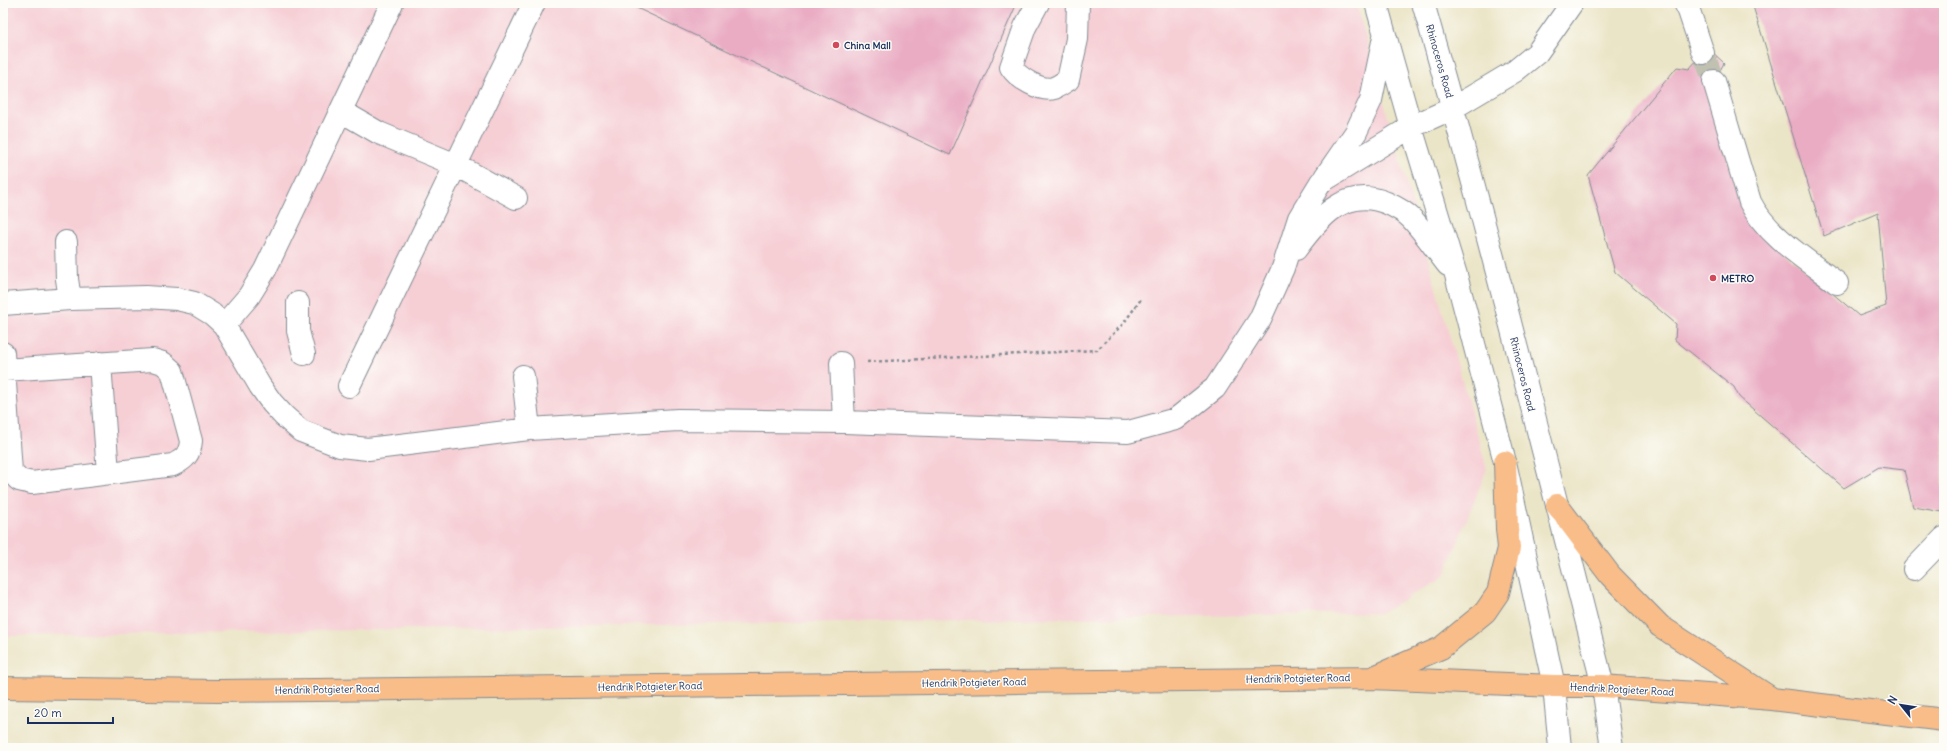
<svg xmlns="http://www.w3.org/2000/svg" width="1947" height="751" font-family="Delius,sans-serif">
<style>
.built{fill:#f6cfd5}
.building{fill:#eaacc3}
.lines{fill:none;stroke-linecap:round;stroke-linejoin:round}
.minor-tunnel{stroke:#c1c1b2;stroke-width:22;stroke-dasharray:22 11;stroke-linecap:butt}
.minor-casing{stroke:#838a92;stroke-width:24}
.major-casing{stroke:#838a92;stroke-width:24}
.path{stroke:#838a92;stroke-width:2.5;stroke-dasharray:3 3;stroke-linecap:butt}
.minor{stroke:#fff;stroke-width:22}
.major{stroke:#f8bd89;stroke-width:22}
.poi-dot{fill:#d1495b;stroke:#fdfcf7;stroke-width:1.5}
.labels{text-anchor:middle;stroke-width:3;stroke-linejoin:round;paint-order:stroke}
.poi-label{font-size:10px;font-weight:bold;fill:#1b2f5e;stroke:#fdfcf7;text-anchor:start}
.street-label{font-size:10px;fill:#1b2f5e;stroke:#fdfcf7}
</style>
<rect width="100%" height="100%" fill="#fdfcf7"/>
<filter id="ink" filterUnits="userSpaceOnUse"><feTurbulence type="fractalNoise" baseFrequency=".025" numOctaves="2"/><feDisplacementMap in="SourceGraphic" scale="8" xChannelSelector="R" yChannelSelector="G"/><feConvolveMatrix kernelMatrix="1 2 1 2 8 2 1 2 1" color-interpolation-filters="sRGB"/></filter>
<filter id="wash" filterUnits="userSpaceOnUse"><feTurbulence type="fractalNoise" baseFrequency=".012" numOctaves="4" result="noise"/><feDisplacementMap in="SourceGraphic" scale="16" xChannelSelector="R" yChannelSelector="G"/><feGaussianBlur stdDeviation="0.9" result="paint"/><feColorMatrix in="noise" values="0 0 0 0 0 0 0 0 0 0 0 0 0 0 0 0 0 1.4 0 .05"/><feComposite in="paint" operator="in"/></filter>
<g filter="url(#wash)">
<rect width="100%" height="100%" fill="#ebe5c7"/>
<!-- built -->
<path class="built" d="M3 3H1356L1487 469 1444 576 1381 613 3 636Z"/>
<g id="blocks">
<!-- building -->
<path class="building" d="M626 3H1017L950 155Z
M1752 3H1944L1943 512 1913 507 1904 470 1879 467 1844 488 1739 397 1734 387 1675 340 1676 324 1615 272 1588 175 1677 67 1689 69 1708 48 1724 63 1707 95 1749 222 1859 316 1886 306 1878 213 1824 236Z"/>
</g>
</g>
<g filter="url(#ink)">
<use href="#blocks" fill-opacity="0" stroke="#838a92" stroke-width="1"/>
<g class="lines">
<!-- minor-tunnel -->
<path class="minor-tunnel" d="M1703 53 1714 81"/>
<!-- minor casing -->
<g class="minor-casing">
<path id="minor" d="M1038 3 1025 27 1011 67C1018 78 1041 92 1054 88 1059 86 1064 82 1068 80L1077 39 1078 3
M1376 3 1411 127 1456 275 1505 462 1554 686 1560 748
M1423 3C1488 229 1545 458 1603 686L1612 748
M1685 3 1689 11 1703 53
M1714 81 1750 202C1767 236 1807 260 1837 283
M341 111 379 133 456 165 516 198
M1325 177 1356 132 1371 100 1384 37
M66 242 67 279 70 299
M1296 249C1318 219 1345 185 1387 203 1396 207 1405 212 1412 219 1425 233 1436 250 1448 265
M298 303V331L304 354
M3 304 70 299 146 297 177 299 194 303 212 314 224 325 260 386 272 403 284 416 301 431 340 446 368 449 529 429 678 420 844 422 1128 432 1176 419 1215 388 1260 319 1283 268 1299 218 1321 182 1411 127 1453 108 1515 71 1537 53 1572 3
M224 325 249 296 265 270 392 3
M3 353 11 472 19 480 32 483 173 465C185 459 190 454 191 441L172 371 163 363 153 360 4 370
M100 363 108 473
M841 363 844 422
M523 376 529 429
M349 386 534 3
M1914 569 1944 538"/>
</g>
<!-- major casing -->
<g class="major-casing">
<path id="major" d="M1557 505 1610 575 1660 626 1771 698
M1376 676 1441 648 1485 612 1498 593 1509 548 1507 529 1505 462
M3 688 218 691 1371 678 1554 686H1603L1772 699 1944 720"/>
</g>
<!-- path -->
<path class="path" d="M867 362 1097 350 1123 324 1142 298"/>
<!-- minor -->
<use href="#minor" class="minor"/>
<!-- major -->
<use href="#major" class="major"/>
</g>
</g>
<!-- markers -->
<g class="poi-dot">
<circle cx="836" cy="45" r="4"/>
<circle cx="1713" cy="278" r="4"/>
</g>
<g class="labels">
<!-- poi labels -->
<g class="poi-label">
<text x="844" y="49">China Mall</text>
<text x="1721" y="282">METRO</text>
</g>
<!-- street labels -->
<g class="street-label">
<text transform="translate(1440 61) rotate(74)" y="4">Rhinoceros Road</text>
<text transform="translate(1523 374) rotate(76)" y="4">Rhinoceros Road</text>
<text transform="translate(1298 678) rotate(-1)" y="4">Hendrik Potgieter Road</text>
<text transform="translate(974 682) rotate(-1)" y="4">Hendrik Potgieter Road</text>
<text transform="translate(650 686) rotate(-1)" y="4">Hendrik Potgieter Road</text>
<text transform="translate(327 689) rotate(-1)" y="4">Hendrik Potgieter Road</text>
<text transform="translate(1622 689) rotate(3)" y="4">Hendrik Potgieter Road</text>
</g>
</g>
<!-- margin -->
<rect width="1947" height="751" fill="none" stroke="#fdfcf7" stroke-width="16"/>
<!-- north arrow -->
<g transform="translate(1901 705) rotate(300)" stroke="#fdfcf7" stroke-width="3" paint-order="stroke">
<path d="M0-3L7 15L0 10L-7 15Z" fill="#1b2f5e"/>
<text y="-6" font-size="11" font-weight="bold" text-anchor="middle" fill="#1b2f5e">N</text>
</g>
<!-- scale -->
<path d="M28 717v6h85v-6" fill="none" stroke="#1b2f5e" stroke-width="2"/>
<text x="34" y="717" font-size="12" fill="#1b2f5e" stroke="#fdfcf7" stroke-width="3" paint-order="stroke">20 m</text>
</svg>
